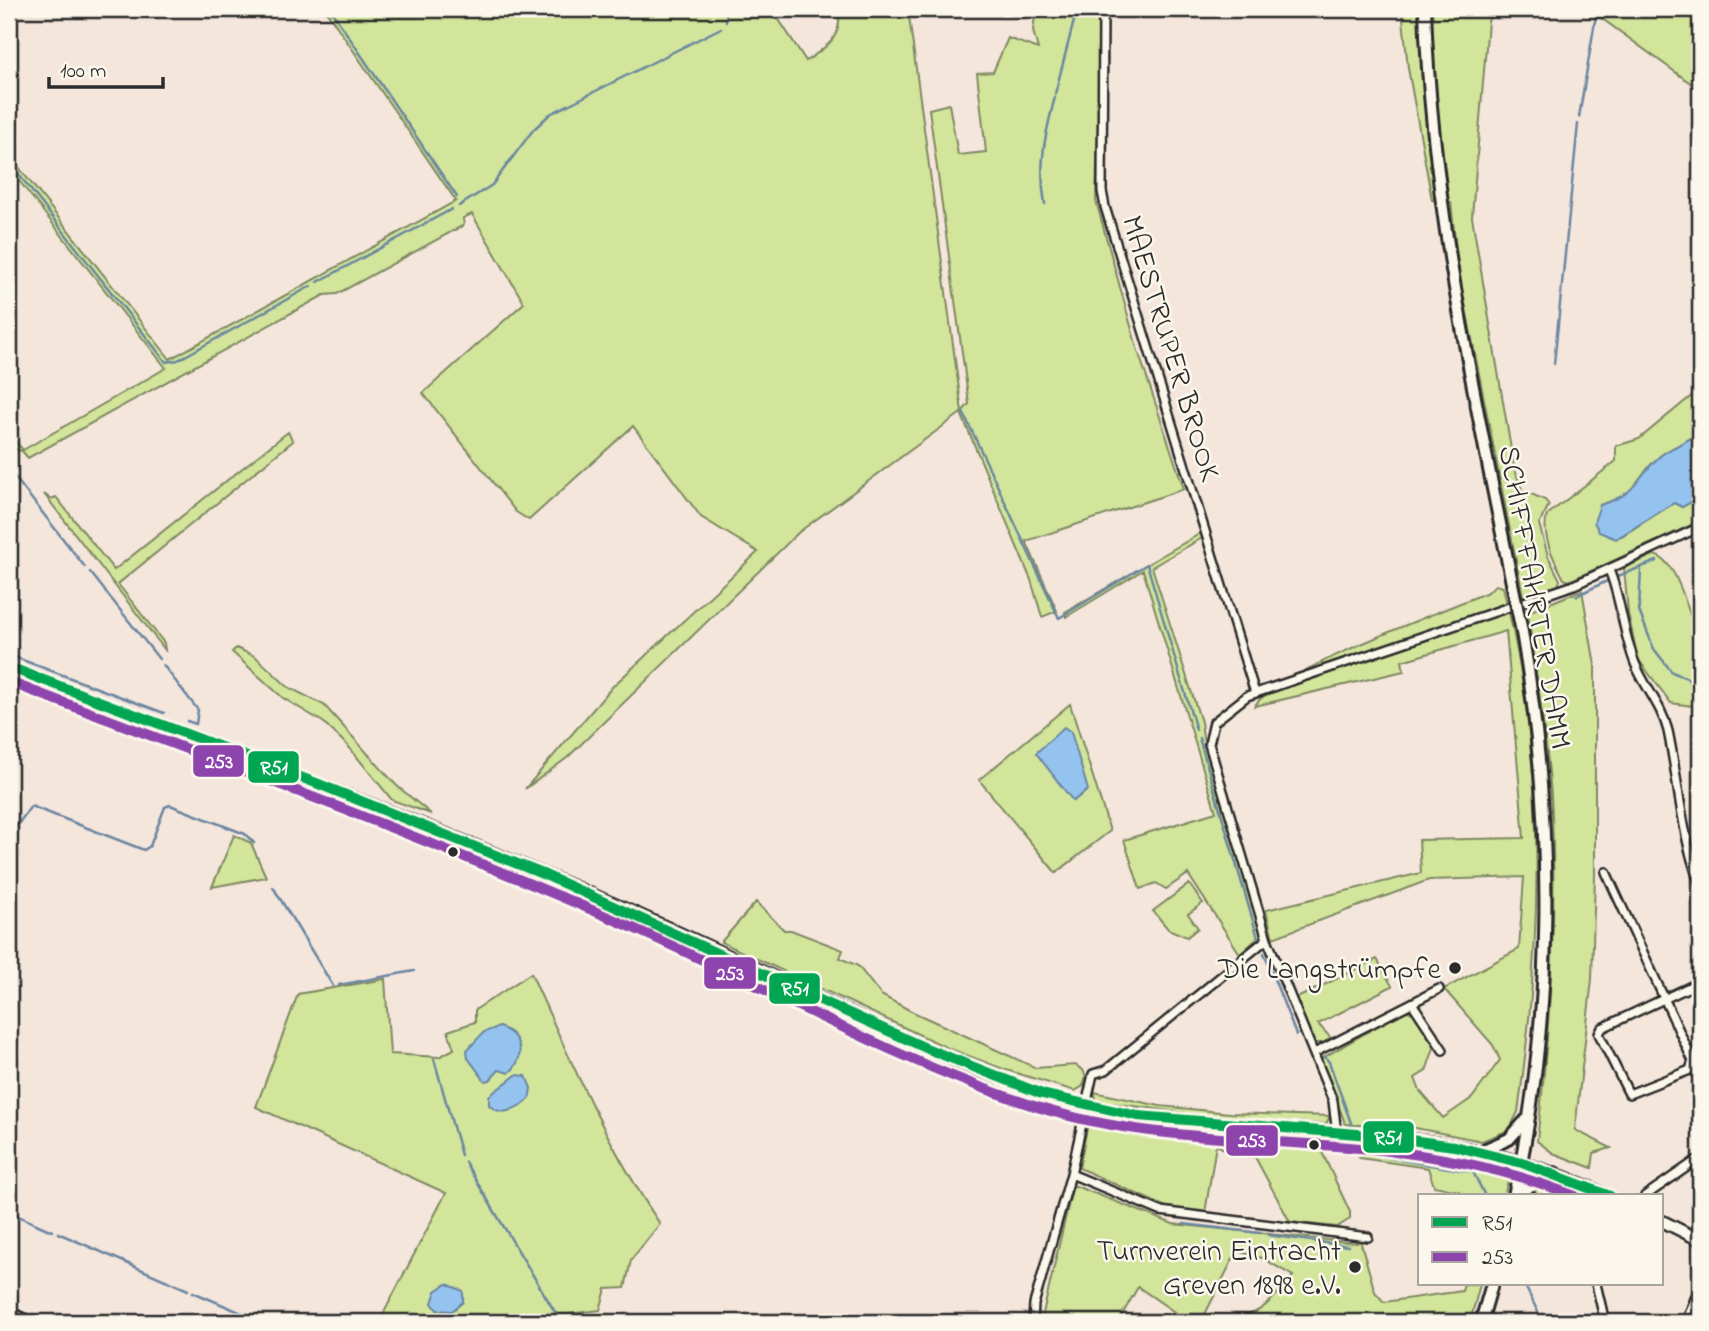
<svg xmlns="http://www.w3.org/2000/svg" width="1709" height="1331" font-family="'Indie Flower',sans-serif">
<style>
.green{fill:#d2e59a;stroke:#7e8862;stroke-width:2}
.water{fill:#95c3ef;stroke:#6b86a1;stroke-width:2}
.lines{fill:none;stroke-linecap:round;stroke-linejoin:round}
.stream{stroke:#6b86a1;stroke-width:2.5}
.street-casing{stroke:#2b2b2b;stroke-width:12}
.secondary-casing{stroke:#2b2b2b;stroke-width:15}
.primary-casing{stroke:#2b2b2b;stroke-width:16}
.street{stroke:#fbf7ec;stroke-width:7}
.secondary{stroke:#fbf7ec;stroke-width:10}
.primary{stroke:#fbf7ec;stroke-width:10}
.primary-bridge-casing{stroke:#2b2b2b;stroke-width:16;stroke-linecap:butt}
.primary-bridge{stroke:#fbf7ec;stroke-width:10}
.bus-1-casing{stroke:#fbf7ec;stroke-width:16}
.bus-2-casing{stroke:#fbf7ec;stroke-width:16}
.bus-1{stroke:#00a651;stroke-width:10}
.bus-2{stroke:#8e44ad;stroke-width:10}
.bus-dot{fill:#2b2b2b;stroke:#fbf7ec;stroke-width:2.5}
.labels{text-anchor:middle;stroke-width:5;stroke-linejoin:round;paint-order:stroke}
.street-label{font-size:30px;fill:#2b2b2b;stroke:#fbf7ec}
.poi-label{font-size:30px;fill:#2b2b2b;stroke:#fbf7ec;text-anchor:end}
.line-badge{stroke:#fbf7ec;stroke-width:2.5}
.badge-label{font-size:19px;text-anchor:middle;font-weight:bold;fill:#fff}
</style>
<rect width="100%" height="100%" fill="#f5e6dc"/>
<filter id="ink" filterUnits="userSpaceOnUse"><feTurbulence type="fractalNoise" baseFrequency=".0143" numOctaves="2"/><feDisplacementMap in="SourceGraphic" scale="14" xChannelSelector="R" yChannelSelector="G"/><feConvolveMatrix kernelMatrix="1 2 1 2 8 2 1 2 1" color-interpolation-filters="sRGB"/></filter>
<g filter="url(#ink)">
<!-- green -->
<path class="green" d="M325 9H779L774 12 806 61C827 47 844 36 838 9H908L962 412 969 404 929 109 949 104 958 155 986 152 977 73 993 72 1008 38 1038 49 1033 31 1035 16 1052 12 1072 18 1079 9H1101L1096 201 1137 348 1184 489 1026 541 1057 611 1042 617 1031 580 961 413 799 532 567 758 525 789 613 686 758 552 701 517 633 426 529 520 516 512 423 393 524 303 472 214 463 218 464 225 337 294 324 295 28 458 22 451 9 448V434L23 450 166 368 9 168V155L170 359 456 201Z
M1402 9H1492L1488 22 1472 217 1514 467 1522 490 1545 500 1549 505 1539 524 1548 556 1560 580 1558 586 1523 596 1458 268 1451 202 1432 200 1408 68Z
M1594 9H1700V90L1593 12Z
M1700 389 1698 433C1686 443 1671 447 1659 457 1631 480 1644 491 1600 505L1622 536 1674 503 1682 507 1700 497V521L1569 581 1564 579C1554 560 1541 536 1547 515L1616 461V446L1639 439Z
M288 432 293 441 118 584 164 643 165 650 44 494 51 499 56 497 114 570Z
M1201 533 1202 538 1152 567 1201 722 1203 737 1261 935 1240 954 1188 874 1166 889 1156 883 1140 889 1124 840 1216 812 1143 570 1066 617 1065 612Z
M1654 555C1675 559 1684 600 1692 619H1700V710L1699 707 1671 703 1638 659 1628 613 1624 568Z
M1495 585 1503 587C1547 762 1543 934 1518 1112L1509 1130 1482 1141 1400 1125H1349L1345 1123 1321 1059 1405 1010 1415 1014 1435 1045 1426 1071 1415 1078 1420 1091 1443 1118 1472 1098 1500 1060 1493 1045 1444 989 1519 949 1524 877 1429 880 1273 938 1266 910 1421 873 1419 840 1524 838 1506 631 1402 661 1404 671 1255 706C1270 675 1447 609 1488 592Z
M1582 590 1595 665V874L1592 979 1575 1130 1611 1148 1594 1153 1592 1168 1553 1153 1537 1141C1550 1027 1558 911 1551 796 1547 735 1535 673 1528 612Z
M236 648 255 656 288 687 324 705 396 785 431 814 392 800 348 746 323 722 283 698 232 652Z
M9 672 413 826 412 829 9 677Z
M1070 704 1110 831 1056 873 979 780Z
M234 835 251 843 266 877 212 887Z
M1189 884 1203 903 1188 914 1198 928 1187 937 1168 929 1153 911Z
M756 902 784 930H791L843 950 840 958 858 966 881 995 913 1012 1036 1068 1075 1065 1083 1070 1086 1076 1083 1086 1075 1091 1003 1069 948 1048 721 942Z
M1377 959 1392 986 1318 1024 1330 1037 1327 1043H1313L1295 999Z
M531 973C570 1060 607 1145 660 1224L631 1260 625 1288 606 1289 600 1310 561 1315 564 1322H379L446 1193 256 1107 298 994 385 979 390 1054 439 1057 454 1049 448 1031 475 1022V1010Z
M1094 1092 1160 1106 1230 1113 1330 1116 1326 1124 1216 1117 1097 1101Z
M1090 1114 1225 1133 1326 1143 1330 1148H1320L1350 1212V1219L1337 1227 1290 1222 1255 1157 1240 1156 1216 1145 1205 1213 1166 1207 1079 1168Z
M1354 1140 1426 1148 1501 1168 1509 1177 1504 1196H1461L1459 1191 1434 1186 1428 1168 1360 1158 1354 1150 1343 1149Z
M1554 1182 1571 1183 1597 1195 1531 1196 1538 1187Z
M1073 1185 1173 1224 1357 1243 1360 1240 1375 1292 1384 1302 1462 1291 1464 1284H1480L1470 1322H1224L1227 1317C1258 1321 1275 1297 1293 1276L1262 1258 1237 1251 1201 1322H1189L1138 1287 1118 1322H1041Z"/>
<!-- water -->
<path class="water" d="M1700 430V497L1682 507 1674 503 1616 539 1599 532 1594 522 1600 505C1639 493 1632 482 1659 457 1671 446 1688 444 1700 430Z
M1064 727 1071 732 1088 790 1073 801 1036 753Z
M499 1027C521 1034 527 1057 509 1073L499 1070 490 1080 485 1081 468 1058 467 1050 484 1032Z
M516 1075 526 1076 531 1088 529 1100C514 1109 503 1118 489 1105V1096Z
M447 1284 463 1291V1302L452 1311 437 1310 432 1303 436 1291Z"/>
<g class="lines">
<!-- stream -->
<path class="stream" d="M330 9 457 197
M726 22 727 9
M1055 94 1077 9
M1579 117 1597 9
M9 162 166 362 178 360 311 286
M1045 204C1038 165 1045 135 1055 97
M459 206 492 185 533 130 550 114 721 28
M318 282 452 209
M1554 364 1578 124
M963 412 1059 618 1147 564 1196 730
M9 470 85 567
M1641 568 1639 611 1654 649 1672 672 1687 678 1700 694
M90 572 159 659
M1618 576 1657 561
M1576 596 1607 581
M9 655 164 713
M163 665 198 710 196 724
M187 721 196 724
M1199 738 1258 938
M9 837 31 806 144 850 150 846 165 807 170 805 245 834 254 843
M273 887 333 986
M1264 953 1296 1035
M339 985 414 971
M1324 1056 1329 1062 1351 1123
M434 1059 461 1155
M1358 1143 1356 1150 1363 1154 1473 1172 1485 1196
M465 1162 561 1322
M9 1212 52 1231
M1184 1224 1260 1233
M58 1233 188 1290
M1268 1235 1348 1246
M1524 1284 1543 1322
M193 1292 244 1314 247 1322"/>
<!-- street casing -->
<g class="street-casing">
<path id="street" d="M1103 9 1102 191 1105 207 1255 693
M1609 570C1622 601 1623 637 1637 668 1647 690 1662 707 1668 731 1679 783 1681 834 1700 884
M1606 872 1693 1061 1690 1070 1629 1094 1599 1034 1602 1028 1700 982
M1412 1003 1443 1050
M1314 1053 1439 989
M1337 1134 1333 1101 1267 939 1209 744 1214 722 1247 696 1574 585 1700 527
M1071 1174 1160 1211 1368 1237
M1645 1196 1700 1158
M1596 1284 1605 1322
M9 1311 32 1322
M1033 1322 1034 1304 1071 1174 1093 1074 1106 1070 1267 939
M1686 1322 1700 1286"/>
</g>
<!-- secondary casing -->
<g class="secondary-casing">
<path id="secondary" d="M9 667C214 745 420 819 621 907 702 942 781 981 861 1018 921 1046 980 1074 1042 1094 1169 1134 1301 1122 1431 1142 1494 1151 1552 1170 1610 1196
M1662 1221 1700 1240"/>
</g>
<!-- primary casing -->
<g class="primary-casing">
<path id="primary" d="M1425 9C1431 202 1474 393 1512 583
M1481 1151 1509 1139 1526 1120
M1514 1196C1555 1014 1554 816 1522 632
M1520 1196 1526 1188 1555 1173
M1481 1322 1492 1284"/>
</g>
<!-- street -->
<use href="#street" class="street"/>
<!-- secondary -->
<use href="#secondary" class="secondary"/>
<!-- primary -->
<use href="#primary" class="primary"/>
<!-- primary-bridge casing -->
<g class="primary-bridge-casing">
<path id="primary-bridge" d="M1512 583 1522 632"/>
</g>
<!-- primary-bridge -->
<use href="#primary-bridge" class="primary-bridge"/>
<!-- bus-1 casing -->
<g class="bus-1-casing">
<path id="bus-1" d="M9 667 316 783 545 875 928 1049 1042 1094 1138 1116 1382 1136 1454 1146 1522 1163 1610 1196"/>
</g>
<!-- bus-2 casing -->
<g class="bus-2-casing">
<path id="bus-2" d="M9 682C212 759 415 833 615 920 752 979 892 1060 1034 1106 1146 1142 1265 1138 1381 1150 1448 1157 1512 1171 1575 1196"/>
</g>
<!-- bus-1 -->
<use href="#bus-1" class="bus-1"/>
<!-- bus-2 -->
<use href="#bus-2" class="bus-2"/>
</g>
</g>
<!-- markers -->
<g class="bus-dot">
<circle cx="453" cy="852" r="6"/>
<circle cx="1455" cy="968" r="7"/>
<circle cx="1314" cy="1145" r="6"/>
<circle cx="1355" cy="1267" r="7"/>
</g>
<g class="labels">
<!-- street labels -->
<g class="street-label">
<text transform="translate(1172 348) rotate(73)" y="10">MAESTRUPER BROOK</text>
<text transform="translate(1536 597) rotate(80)" y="10">SCHIFFFAHRTER DAMM</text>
</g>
<!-- poi labels -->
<g class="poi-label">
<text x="1441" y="978">Die Langstrümpfe</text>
<text x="1341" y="1260">Turnverein Eintracht<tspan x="1341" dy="34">Greven 1898 e.V.</tspan></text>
</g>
</g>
<g class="line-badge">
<rect x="192" y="744" width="53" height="34" rx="7" fill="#8e44ad"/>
<rect x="247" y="750" width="53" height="34" rx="7" fill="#00a651"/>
<rect x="703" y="956" width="54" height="34" rx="7" fill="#8e44ad"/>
<rect x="768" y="972" width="53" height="33" rx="7" fill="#00a651"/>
<rect x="1362" y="1120" width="53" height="34" rx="7" fill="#00a651"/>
<rect x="1225" y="1124" width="54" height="33" rx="7" fill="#8e44ad"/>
</g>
<g class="badge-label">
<text x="219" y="768">253</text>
<text x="274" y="774">R51</text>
<text x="730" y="980">253</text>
<text x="795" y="995">R51</text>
<text x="1388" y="1144">R51</text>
<text x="1252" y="1147">253</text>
</g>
<!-- margin -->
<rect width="1709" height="1331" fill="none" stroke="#fbf7ec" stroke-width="35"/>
<rect x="18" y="18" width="1674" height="1296" fill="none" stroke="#2b2b2b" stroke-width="2.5" filter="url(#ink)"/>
<!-- legend -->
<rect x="1418" y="1194" width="245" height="91" fill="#fbf7ec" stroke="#a8a59f" stroke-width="2"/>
<rect x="1432" y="1217" width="35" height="10" fill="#00a651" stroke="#a8a59f" stroke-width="2"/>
<text x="1482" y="1230" font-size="21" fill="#2b2b2b">R51</text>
<rect x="1432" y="1252" width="35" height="10" fill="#8e44ad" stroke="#a8a59f" stroke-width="2"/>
<text x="1482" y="1264" font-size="21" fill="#2b2b2b">253</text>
<!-- scale -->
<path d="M49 77v10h114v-10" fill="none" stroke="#2b2b2b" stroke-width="3.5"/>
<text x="60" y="77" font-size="21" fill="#2b2b2b" stroke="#fbf7ec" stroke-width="5" paint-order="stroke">100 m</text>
</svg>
